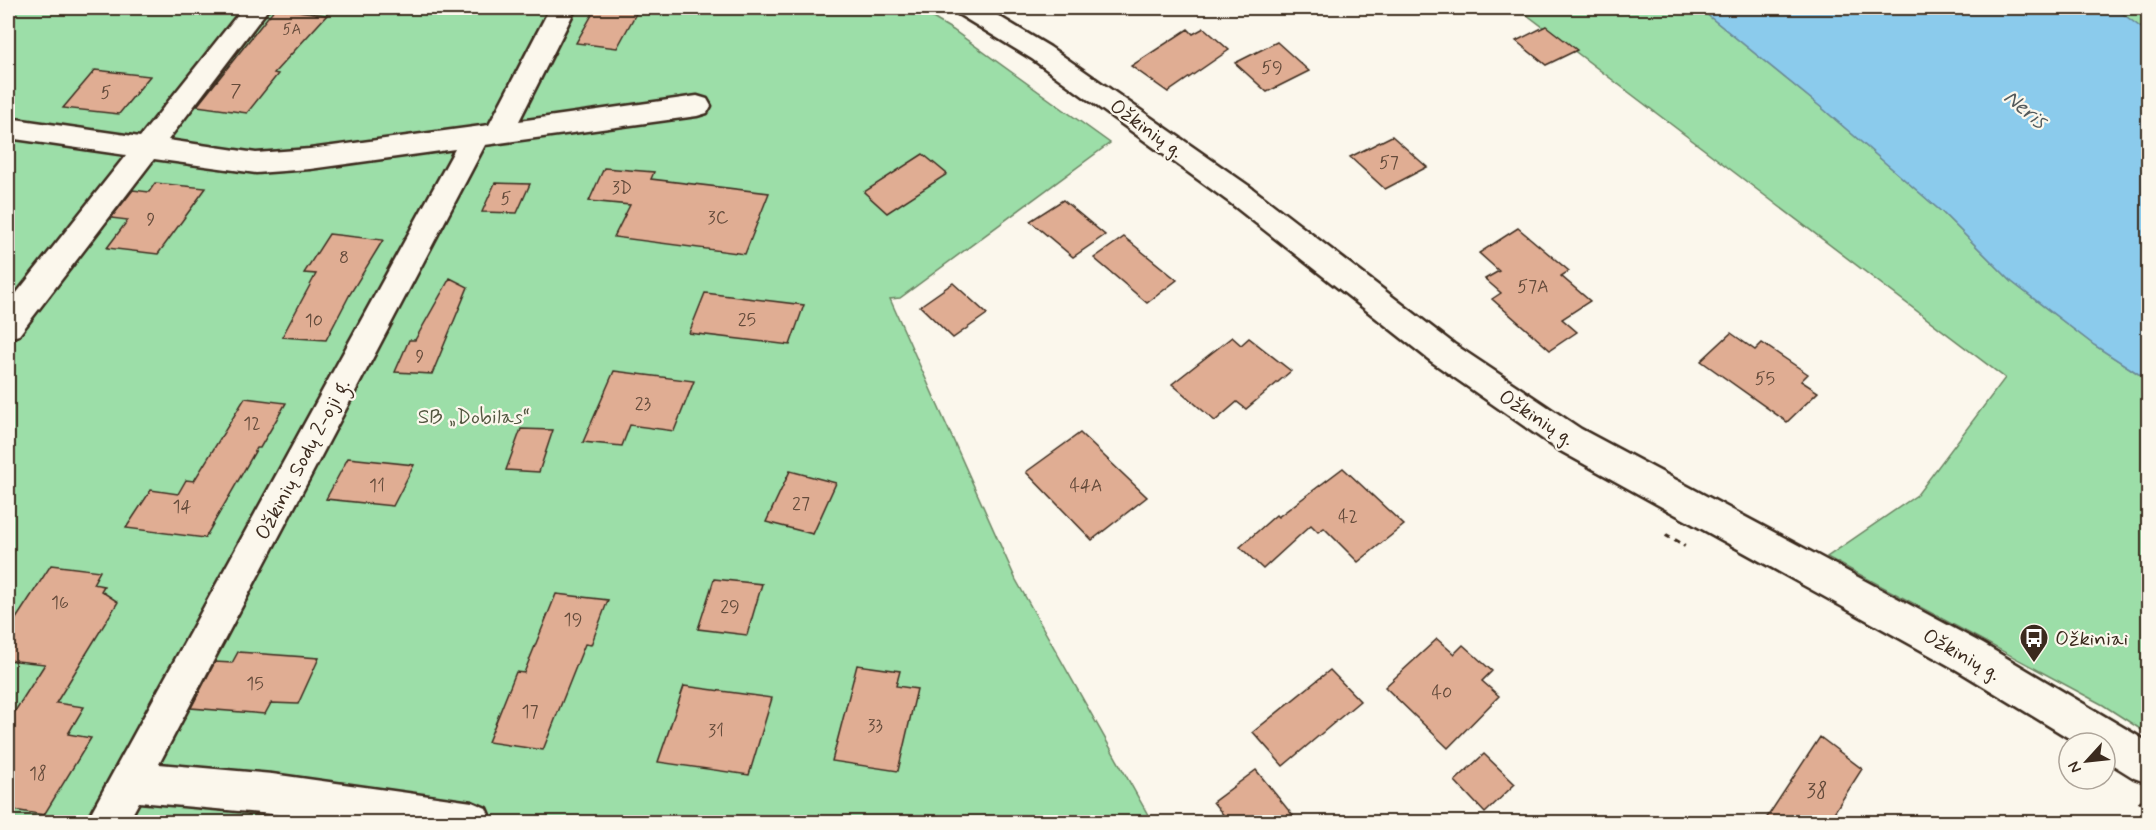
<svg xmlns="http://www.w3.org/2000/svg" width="2156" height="830" font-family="Mynerve,sans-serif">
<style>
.green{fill:#9cdea8;stroke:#6c8463;stroke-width:1.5}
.water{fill:#8bcbec;stroke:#6b8b9a;stroke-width:1.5}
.building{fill:#e0ad93;stroke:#3b2a1e;stroke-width:1.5}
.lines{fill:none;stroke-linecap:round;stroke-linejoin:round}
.minor-casing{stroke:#3b2a1e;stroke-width:5}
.path{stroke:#3b2a1e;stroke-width:4;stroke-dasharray:5 5;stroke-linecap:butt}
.minor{fill:#fbf7ec;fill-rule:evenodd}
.labels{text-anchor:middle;stroke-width:4.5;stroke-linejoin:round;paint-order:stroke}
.far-number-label{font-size:15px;fill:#644b3b}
.number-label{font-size:18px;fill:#644b3b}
.street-label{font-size:21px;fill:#3b2a1e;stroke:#fbf7ec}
.park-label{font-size:21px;fill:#535740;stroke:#fbf7ec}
.poi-label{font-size:21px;fill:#3b2a1e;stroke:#fbf7ec;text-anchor:start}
.near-number-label{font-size:21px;fill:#644b3b}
.water-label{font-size:22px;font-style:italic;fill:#535a5c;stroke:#fbf7ec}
</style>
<rect width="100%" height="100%" fill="#fbf7ec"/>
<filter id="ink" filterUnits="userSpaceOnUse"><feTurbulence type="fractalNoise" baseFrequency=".0167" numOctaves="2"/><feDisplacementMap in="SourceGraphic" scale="12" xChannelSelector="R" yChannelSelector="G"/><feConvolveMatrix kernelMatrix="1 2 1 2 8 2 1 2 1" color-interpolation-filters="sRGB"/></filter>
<g filter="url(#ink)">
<!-- green -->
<path class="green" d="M8 8H916L953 30 1110 143 900 298 890 299 1016 580 1152 822H8Z
M1518 8H1699L1822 108 1943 213 2012 282 2094 345 2148 380V734L2103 705 1827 557 1917 495 2005 378Z
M2115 8H2148V33Z"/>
<!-- water -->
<path class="water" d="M1699 8H2115L2148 33V380L2094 345 2012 282 1943 213 1822 108Z"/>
<!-- building -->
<path class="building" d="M275 8 327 15 274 73 278 74 247 113 197 106Z
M596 8H639L617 48 576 43Z
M1546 26 1577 50 1546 65 1516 41Z
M1204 28 1229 50 1168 92 1131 66 1188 29 1193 34Z
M1277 42 1309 71 1267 92 1235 63Z
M95 70 150 76 119 114 63 108Z
M1392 136 1427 167 1385 189 1350 157Z
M923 154 947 174 887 213 864 192Z
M604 168 654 172 651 179 769 193 745 254 614 237 630 205 589 201Z
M155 183 206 188 158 254 107 248 128 220 111 218 133 190 149 192Z
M495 183 530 184 517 213 482 212Z
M1063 200 1105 235 1073 257 1030 221Z
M1518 228 1569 271 1561 276 1590 301 1562 319 1577 332 1550 350 1492 299 1501 293 1485 279 1499 271 1479 253Z
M329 234 383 240 350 294 326 340 282 337 316 274 304 273Z
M1124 237 1177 280 1147 303 1094 258Z
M450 278 468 287 432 374 395 372 409 340H415Z
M953 283 987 314 953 338 920 306Z
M705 293 804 305 790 345 689 333Z
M1731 333 1755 350 1762 343 1808 374 1801 381 1818 392 1787 422 1701 361Z
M1232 337 1241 345 1249 338 1291 371 1246 409 1237 402 1215 421 1172 384Z
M614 371 694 381 674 431 630 425 622 446 583 442Z
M245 398 286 403 260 448H257L205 538 126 528 151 490 178 494 186 480 194 481Z
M521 429 553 430 539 472 506 470Z
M1080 433 1147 497 1092 540 1026 472Z
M348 458 414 465 393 506 326 499Z
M1343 468 1404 525 1358 562 1324 528 1318 532 1311 525 1263 569 1240 547 1276 515 1278 517Z
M790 471 836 483 813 534 766 522Z
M51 565 100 571 93 584 104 586 101 591 118 602 56 703 84 707 68 734 91 738 44 815 8 809V722L45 664 8 660V631Z
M714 579 762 584 747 635 698 629Z
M556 594 608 600 591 645 585 644 543 750 488 742 516 672 524 673Z
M1437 639 1454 654 1463 645 1492 671 1482 681 1499 696 1448 748 1385 687Z
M238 652 319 658 298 704 271 703 265 714 191 708 215 662 232 663Z
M857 665 900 671 896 686 917 689 898 771 832 761Z
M1330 670 1360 701 1283 766 1253 732Z
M684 686 772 698 749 775 658 762Z
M1820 737 1862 769 1828 822H1764Z
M1484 754 1515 784 1485 813 1455 781Z
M1256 770 1298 822H1229L1213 802Z"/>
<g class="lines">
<!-- minor casing -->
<g class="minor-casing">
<path id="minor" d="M243 8H269L168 140 256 153 310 149 489 125 550 8H576L519 121 697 96 707 99 711 106 707 113 697 116 485 145 159 764 272 774 472 802 486 808 492 822H333L272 814 139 802 128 822H86L455 149 310 169 256 173 154 159 19 335 8 338V304L126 155 8 138V118L140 137Z
M954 8H985L1050 47 1249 186 1454 344 1581 429 1983 644 2148 742V783L2134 778 2105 760V743H2077L1957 670 1557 449 1432 362 1229 202 1123 125 1032 59 958 14Z"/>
</g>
<!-- path -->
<path class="path" d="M1666 535 1685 546
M2139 801 2148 807"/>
<!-- minor -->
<use href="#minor" class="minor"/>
</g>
</g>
<!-- icons -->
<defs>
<g id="bus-pin" transform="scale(1.5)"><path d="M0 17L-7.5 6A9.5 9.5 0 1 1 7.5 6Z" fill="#3b2a1e" stroke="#fbf7ec"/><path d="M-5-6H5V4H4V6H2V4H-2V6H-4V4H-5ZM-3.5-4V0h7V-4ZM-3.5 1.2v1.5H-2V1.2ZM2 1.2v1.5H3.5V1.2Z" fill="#fff"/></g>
</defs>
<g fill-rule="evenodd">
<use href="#bus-pin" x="2034" y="638"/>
</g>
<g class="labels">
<!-- far-number labels -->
<g class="far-number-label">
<text x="292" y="34">5A</text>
</g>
<!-- number labels -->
<g class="number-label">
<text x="1272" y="73">59</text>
<text x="236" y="96">7</text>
<text x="106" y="98">5</text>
<text x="1389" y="168">57</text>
<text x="622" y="193">3D</text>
<text x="506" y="204">5</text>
<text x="718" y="223">3C</text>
<text x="151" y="225">9</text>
<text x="344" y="263">8</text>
<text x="1533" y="292">57A</text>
<text x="747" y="325">25</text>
<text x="314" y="326">10</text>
<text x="420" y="362">9</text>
<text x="1765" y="384">55</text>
<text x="643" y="409">23</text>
<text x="252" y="429">12</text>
<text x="377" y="491">11</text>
<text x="1086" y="491">44A</text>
<text x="801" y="509">27</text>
<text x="182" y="512">14</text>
<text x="1348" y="522">42</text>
<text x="60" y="608">16</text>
<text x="730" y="612">29</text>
<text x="573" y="625">19</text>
<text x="255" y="689">15</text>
<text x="1442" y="698">40</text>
<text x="530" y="717">17</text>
<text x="875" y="731">33</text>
<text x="716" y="736">31</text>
<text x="38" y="779">18</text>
</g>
<!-- street labels -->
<g class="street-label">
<text transform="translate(1147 128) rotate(36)" y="7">Ožkinių g.</text>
<text transform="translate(1537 417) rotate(33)" y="7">Ožkinių g.</text>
<text transform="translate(302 459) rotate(-62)" y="7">Ožkinių Sodų 2-oji g.</text>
<text transform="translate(1962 654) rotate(29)" y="7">Ožkinių g.</text>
</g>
<!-- park labels -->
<g class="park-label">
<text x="474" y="423">SB „Dobilas“</text>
</g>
<!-- poi labels -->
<g class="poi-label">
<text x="2055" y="645">Ožkiniai</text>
</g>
<!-- near-number labels -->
<g class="near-number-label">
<text x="1817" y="797">38</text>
</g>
<!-- water labels -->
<g class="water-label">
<text transform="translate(2026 108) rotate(39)" y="8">Neris</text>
</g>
</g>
<!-- margin -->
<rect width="2156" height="830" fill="none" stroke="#fbf7ec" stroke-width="30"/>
<rect x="15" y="15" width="2126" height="800" fill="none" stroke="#3b2a1e" stroke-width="2" filter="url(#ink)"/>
<!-- north arrow -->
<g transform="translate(2087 761) rotate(243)"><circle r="28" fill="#fbf7ec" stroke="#aea59a" stroke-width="1.5"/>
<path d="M0-4.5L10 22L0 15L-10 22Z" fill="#3b2a1e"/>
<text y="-9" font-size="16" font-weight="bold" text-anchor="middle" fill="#3b2a1e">N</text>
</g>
</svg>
